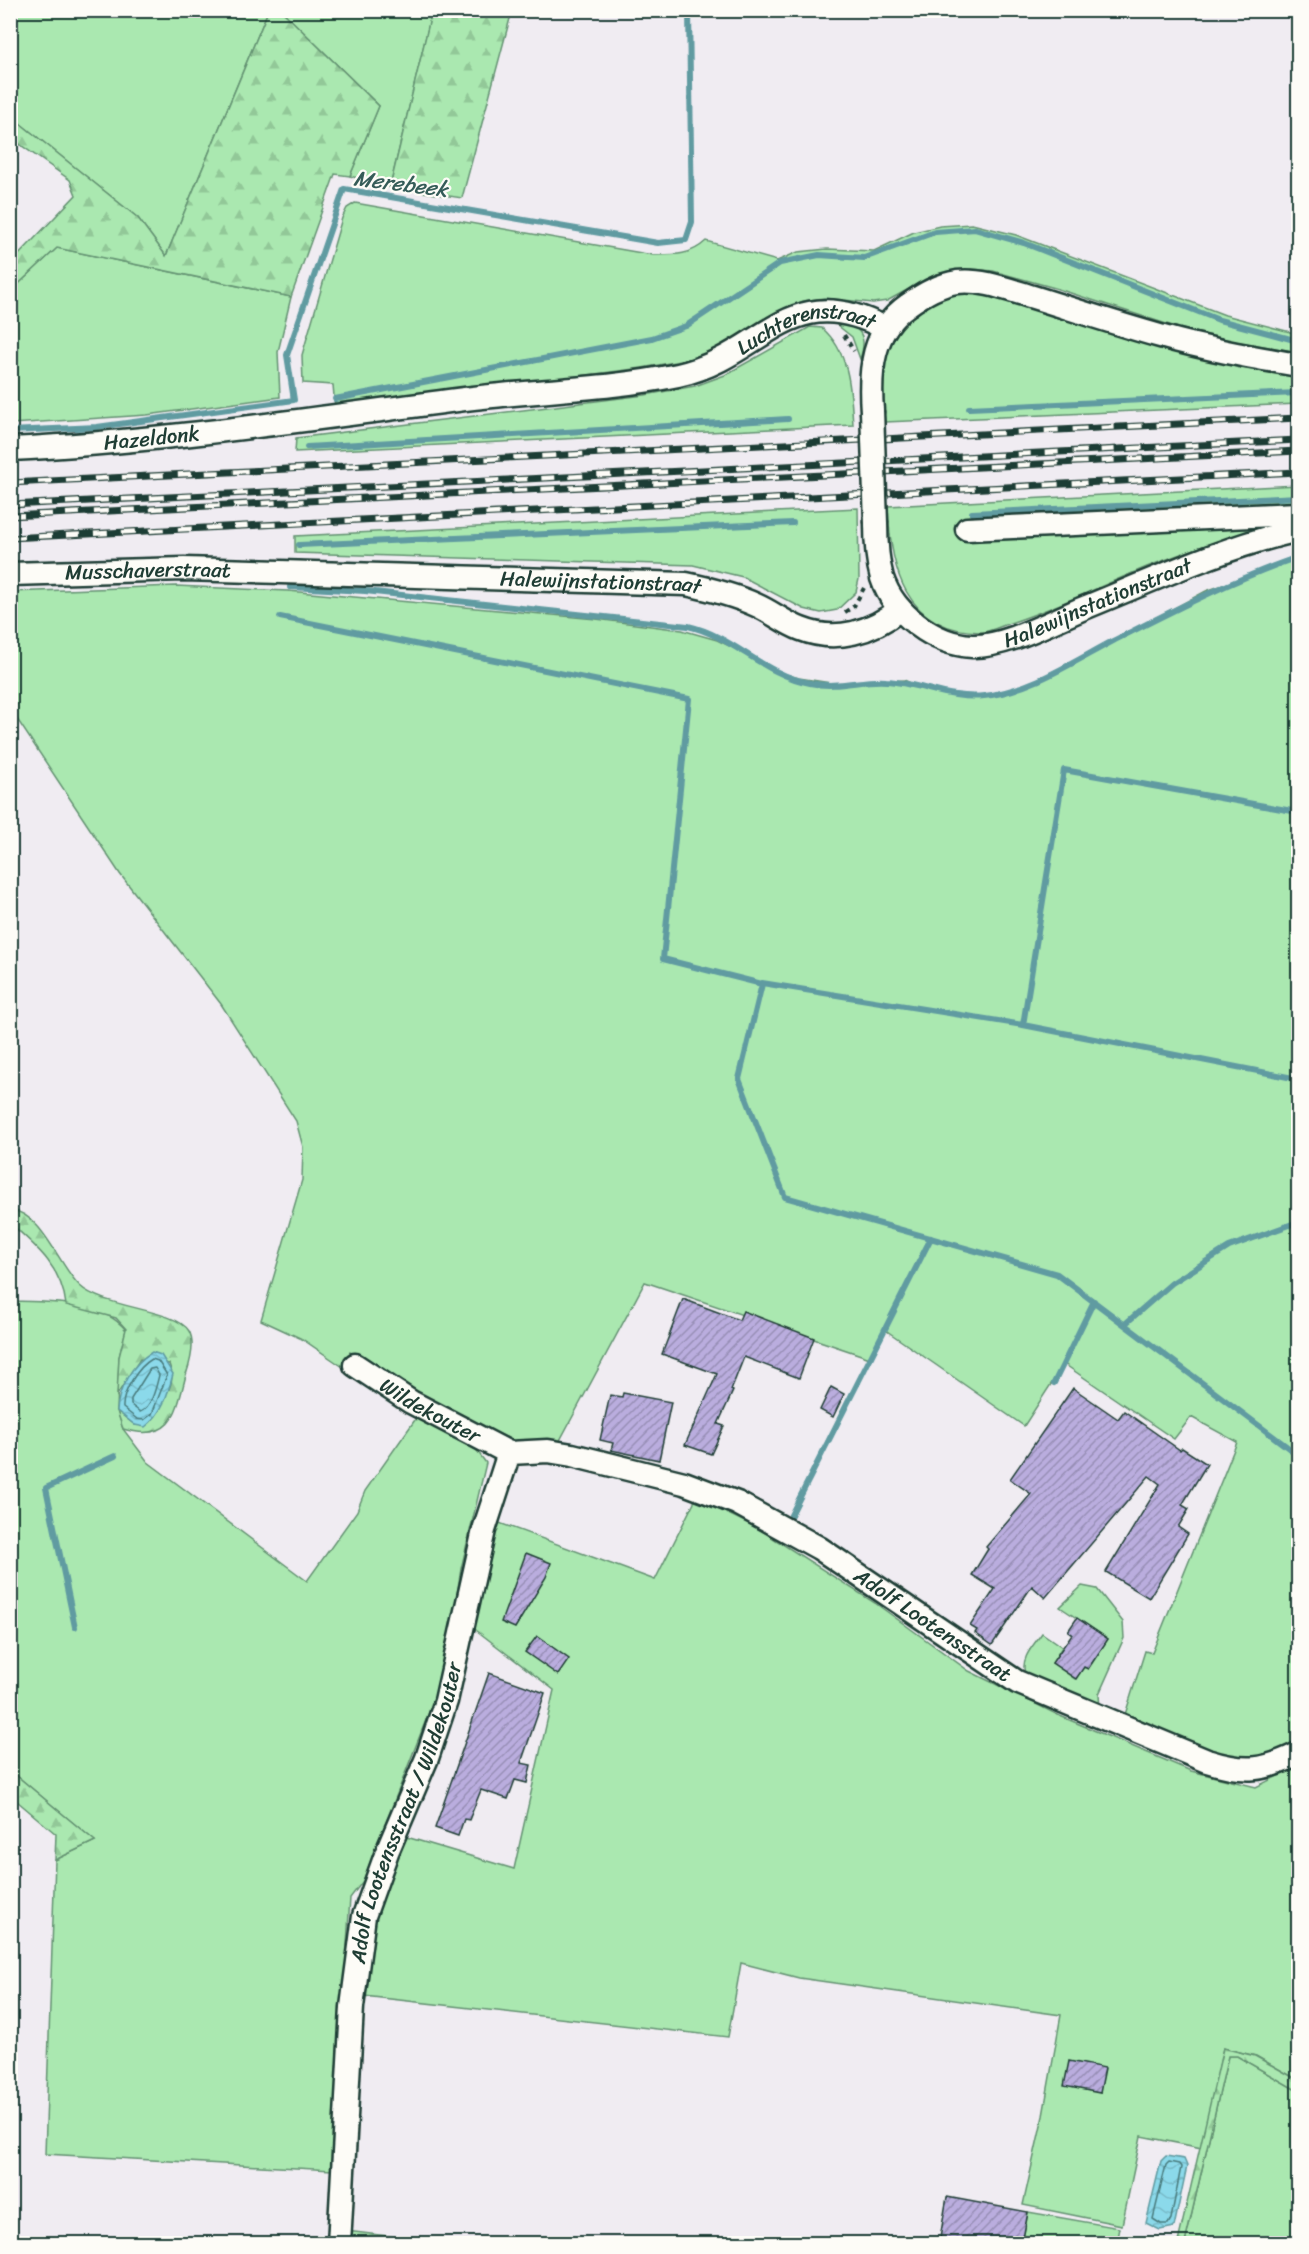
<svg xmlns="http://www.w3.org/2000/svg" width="1309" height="2254" font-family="Sriracha,sans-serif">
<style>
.green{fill:#aae8b0;stroke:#649272;stroke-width:1.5}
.forest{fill:url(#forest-firs);stroke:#649272;stroke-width:1.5}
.water{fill:url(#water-waves);stroke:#609ba1;stroke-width:1.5}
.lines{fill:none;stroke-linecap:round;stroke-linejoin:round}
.shore{stroke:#4a7b7d;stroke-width:1.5}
.stream{stroke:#609ba1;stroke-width:6}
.building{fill:url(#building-hatch);stroke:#1f3d34;stroke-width:1.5}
.minor-casing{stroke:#1f3d34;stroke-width:27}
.path{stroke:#1f3d34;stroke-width:4;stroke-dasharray:4.5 4.5;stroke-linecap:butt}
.minor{stroke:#fdfcf7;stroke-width:22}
.rail-casing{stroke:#1f3d34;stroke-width:7}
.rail{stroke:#fdfcf7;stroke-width:4.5;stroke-dasharray:14;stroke-linecap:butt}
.minor-bridge-casing{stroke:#1f3d34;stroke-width:27;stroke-linecap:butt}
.minor-bridge{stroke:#fdfcf7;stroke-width:22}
.labels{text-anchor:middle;stroke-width:4.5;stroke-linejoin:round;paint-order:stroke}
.street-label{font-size:21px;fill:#1f3d34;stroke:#fdfcf7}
.water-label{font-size:22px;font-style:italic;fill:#355c58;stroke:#fdfcf7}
</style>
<defs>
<pattern id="forest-firs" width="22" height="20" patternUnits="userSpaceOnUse" patternTransform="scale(1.5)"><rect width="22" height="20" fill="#aae8b0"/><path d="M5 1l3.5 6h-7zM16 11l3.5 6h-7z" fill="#92c898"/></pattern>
<pattern id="water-waves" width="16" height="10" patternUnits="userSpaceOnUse" patternTransform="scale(1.5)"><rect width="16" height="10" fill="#8bd9ea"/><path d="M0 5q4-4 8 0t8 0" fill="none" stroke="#78bbc9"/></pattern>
<pattern id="building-hatch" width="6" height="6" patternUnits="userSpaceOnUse" patternTransform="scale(1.5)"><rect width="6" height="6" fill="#baadde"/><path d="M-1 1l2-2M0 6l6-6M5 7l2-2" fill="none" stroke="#978eb5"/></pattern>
</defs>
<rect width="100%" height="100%" fill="#f0ecf2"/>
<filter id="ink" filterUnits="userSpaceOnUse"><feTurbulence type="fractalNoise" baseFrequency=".0167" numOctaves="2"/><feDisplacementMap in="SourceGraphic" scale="12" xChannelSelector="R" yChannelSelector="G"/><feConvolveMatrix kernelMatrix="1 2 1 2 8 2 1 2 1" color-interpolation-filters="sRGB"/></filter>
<g filter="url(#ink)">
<!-- green -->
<path class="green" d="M11 11H268L166 256 138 218 11 116Z
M282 11H432L390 187 350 176 379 106Z
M355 203 653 255C674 255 690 256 706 241L777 261 798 252 827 249 874 251 914 232 940 226 972 224 1016 235 1225 315 1298 334V352L1233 341 1182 329 1055 288 993 271 972 269 936 274 887 301 873 303 824 298 803 301 784 309 717 351 691 359 642 368 335 407 333 385 303 383 302 355 342 218 347 208Z
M57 248 291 297 278 352 280 397 147 415 11 424V291Z
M958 291C1055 302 1146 344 1240 368 1258 372 1279 372 1298 373V404L885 422C874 352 890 315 958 291Z
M832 315C855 327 870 330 860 359L852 337 832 321Z
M810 327 822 328C850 352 851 391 853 425L295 452 296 438 645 395 695 386 725 375Z
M1298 485V505L1290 520C1241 533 1193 548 1147 567 1100 586 1055 609 1007 624 999 627 989 632 981 632 905 631 890 569 888 506Z
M858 508 859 579 856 592 837 610 821 613 804 609 743 577 693 565 295 553V536Z
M1298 558V1742L1274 1758 1243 1762 1123 1721 1145 1651 1152 1653 1237 1442 1191 1417 1174 1439 1064 1364 1024 1426 884 1329 870 1358 645 1282 558 1444 507 1440 426 1401 350 1352 343 1367 302 1339 261 1320 302 1180 303 1147 296 1121 221 1004 120 874 11 710 10 592 176 586 288 591 596 619 682 630 717 640 750 656 771 670 799 678 831 683 904 680 930 691 966 698 1001 695 1052 674 1206 591Z
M11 1301C46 1302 102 1300 126 1330L119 1357 117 1410 123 1429 148 1462 307 1581 357 1511 365 1491 417 1417 475 1448 486 1463 461 1569 448 1650 435 1697 363 1881 350 1898 332 2170 45 2154 55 1860 95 1841 11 1771Z
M696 1498 759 1529 875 1603 969 1671 1060 1716 1191 1771 1256 1787 1298 1766V2080L1256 2056 1223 2048 1202 2148 1141 2136 1122 2225 1023 2205 1043 2116 1061 2015 799 1978 741 1963 728 2037 364 1996 371 1918 403 1836 514 1869 554 1690 472 1627 494 1521 655 1580Z
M1082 1586 1097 1589 1123 1622 1124 1638 1099 1694 1100 1710 1025 1673C1020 1658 1034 1645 1042 1633L1062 1647 1052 1663 1075 1679 1084 1667 1088 1669 1108 1639 1060 1607Z
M1228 2056H1237L1298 2091V2243H1185Z
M1028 2212 1120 2228 1117 2243 1022 2244Z"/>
<!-- forest -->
<path class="forest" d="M432 10 512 11 462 198 390 187Z
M268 11H282L379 106 350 176 335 174 291 297 57 248 11 291V263L76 195 70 180 11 138V116L138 218 166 256Z
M10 1210C42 1212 60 1268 80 1286 103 1308 176 1309 189 1331 196 1343 190 1363 186 1375 176 1414 172 1443 123 1429L117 1411 135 1425C153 1408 181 1391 169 1364L140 1359 117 1395 119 1357 126 1329 116 1318 66 1305C62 1268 37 1247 11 1224Z
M11 1771 95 1841 55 1860 56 1834 11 1796Z
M1223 2048 1255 2056 1298 2080V2091L1237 2056H1228L1185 2243 1178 2242Z
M346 2231 446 2243 346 2244Z"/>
<!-- water -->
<path class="water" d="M152 1352 161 1355 173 1374C168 1394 162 1414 145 1427L135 1425 117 1411C118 1388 132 1364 152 1352Z
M1166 2156 1184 2159 1187 2166 1174 2227 1160 2230 1146 2223 1161 2161Z"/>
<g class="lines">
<!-- shore -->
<path class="shore" d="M152 1359 158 1361 167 1375 152 1414 144 1420 137 1419 123 1408C122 1392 138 1367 152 1359Z
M155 1368 159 1375C156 1387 152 1407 140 1412L131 1405V1399L150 1369Z
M1169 2162 1179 2164 1181 2167 1171 2219 1168 2224H1161L1153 2219 1166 2165Z"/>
<!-- stream -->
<path class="stream" d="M335 399 652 338 686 326 780 263 819 255 864 258 935 232 975 229 1024 243 1219 320 1298 341
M969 408 1298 393
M10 431 97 427 294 400 287 355 344 189 658 243 686 240 692 222 689 10
M307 447 788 419
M972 513 1298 497
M299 545 793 523
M290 587 365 591 688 626C733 636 764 675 810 683 837 689 862 679 886 681 920 683 950 700 984 696 1030 691 1073 662 1113 641 1174 610 1234 579 1298 557
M280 617 689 699 663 959 762 984 739 1079 785 1197 1057 1274 1298 1455
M762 983 1023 1025 1298 1079
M1023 1025 1064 770 1298 812
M1125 1324 1172 1283 1229 1247 1298 1222
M1054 1383 1094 1301
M791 1515 931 1238
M75 1627 46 1488 115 1456"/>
</g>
<!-- building -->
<path class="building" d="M683 1299 739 1320 743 1311 814 1338 799 1378 744 1357 731 1390 733 1391 718 1424 724 1426 711 1454 685 1445 717 1374 662 1354Z
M831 1387 844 1394 833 1417 820 1410Z
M1073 1388 1118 1419 1124 1411 1180 1450 1182 1448 1207 1464 1182 1505 1189 1509 1178 1527 1188 1534 1149 1598 1106 1572 1160 1484 1149 1476 1045 1598 1032 1586 992 1645 975 1633 977 1630 970 1626 995 1589 972 1575 988 1549 986 1547 1031 1494 1010 1479Z
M623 1393 671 1402 659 1460 611 1450 613 1443 600 1440 610 1395 622 1397Z
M526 1553 551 1563 546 1577 515 1628 501 1622Z
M1077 1618 1108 1639 1088 1669 1084 1667 1076 1679 1052 1663 1072 1634 1068 1631Z
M537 1636 569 1659 558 1675 525 1652Z
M489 1673 545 1693 521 1763 531 1765 527 1783 515 1780 508 1799 481 1790 469 1820 464 1819 458 1836 435 1828Z
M1069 2061 1105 2068 1100 2093 1064 2086Z
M947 2197 1028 2212 1022 2244H939Z"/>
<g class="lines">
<!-- minor casing -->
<g class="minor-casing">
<g id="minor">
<path d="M872 411C869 371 872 330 908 305 923 294 938 285 957 282 982 279 1009 290 1033 297 1075 310 1117 324 1160 336 1205 349 1252 357 1298 365"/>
<path id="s1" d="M10 449C160 442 308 419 457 400 530 390 606 390 678 375 765 356 788 277 885 328"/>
<path id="s2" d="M876 523C876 542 877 560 882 578 894 614 934 644 972 646 1006 647 1052 621 1084 608 1155 579 1224 547 1298 530"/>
<path d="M967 529 1298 514"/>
<path id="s3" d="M10 574 184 569 686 584C710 589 734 595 756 605 772 612 785 623 801 629 836 643 872 632 900 609"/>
<path id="s4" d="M355 1365 411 1402 509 1453"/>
<path id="s5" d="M339 2244 352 2007 364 1916 387 1852 427 1758 446 1701 484 1530 509 1453 548 1451 572 1455 684 1483 737 1503 819 1548 1017 1682 1207 1761C1245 1773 1263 1771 1298 1754"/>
</g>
</g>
<!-- path -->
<path class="path" d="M844 335 854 351
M845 612 854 606 864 588"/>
<!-- minor -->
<use href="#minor" class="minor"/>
<!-- rail casing -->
<g class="rail-casing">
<path id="rail" d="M10 483 1298 418
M10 505 1298 440
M10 516 1298 451
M10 538 1298 472"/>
</g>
<!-- rail -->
<use href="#rail" class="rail"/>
<!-- minor-bridge casing -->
<g class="minor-bridge-casing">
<path id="minor-bridge" d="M872 411 876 523"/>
</g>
<!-- minor-bridge -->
<use href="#minor-bridge" class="minor-bridge"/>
</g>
</g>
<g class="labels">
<!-- street labels -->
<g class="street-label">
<text dy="7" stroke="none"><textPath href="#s1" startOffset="812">Luchterenstraat</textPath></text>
<text dy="7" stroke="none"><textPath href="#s1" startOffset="142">Hazeldonk</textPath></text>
<text dy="7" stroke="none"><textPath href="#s3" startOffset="138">Musschaverstraat</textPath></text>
<text dy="7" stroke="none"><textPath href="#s3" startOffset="591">Halewijnstationstraat</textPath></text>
<text dy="7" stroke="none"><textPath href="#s2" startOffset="308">Halewijnstationstraat</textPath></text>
<text dy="7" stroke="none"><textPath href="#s4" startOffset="88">Wildekouter</textPath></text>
<text dy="7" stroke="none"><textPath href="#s5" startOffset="1282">Adolf Lootensstraat</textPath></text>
<text dy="7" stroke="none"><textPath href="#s5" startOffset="440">Adolf Lootensstraat / Wildekouter</textPath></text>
</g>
<!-- water labels -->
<g class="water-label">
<text transform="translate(401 183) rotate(7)" y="8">Merebeek</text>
</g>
</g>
<!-- margin -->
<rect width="1309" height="2254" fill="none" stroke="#fdfcf7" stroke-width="36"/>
<rect x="18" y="18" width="1273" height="2218" fill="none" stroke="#1f3d34" stroke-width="2" filter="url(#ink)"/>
</svg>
